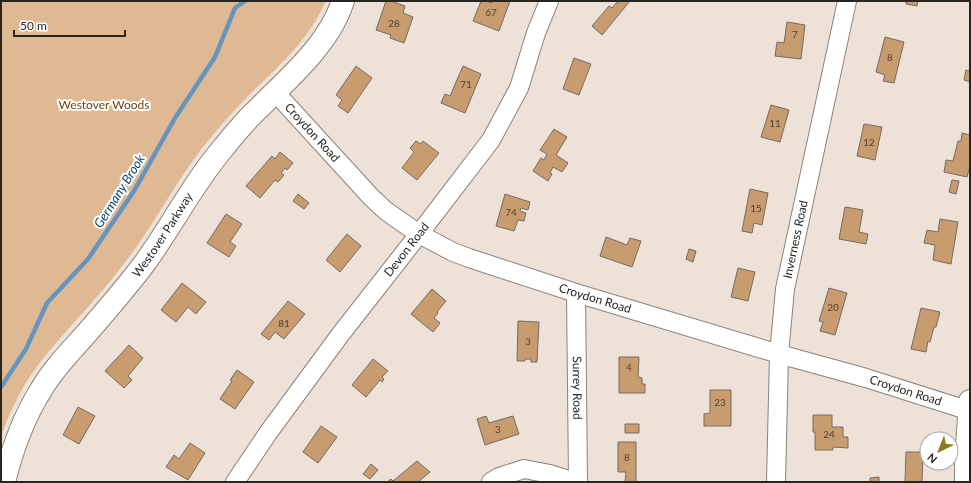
<svg xmlns="http://www.w3.org/2000/svg" width="971" height="483" font-family="Lato,sans-serif">
<style>
.green{fill:#dfb993}
.lines{fill:none;stroke-linecap:round;stroke-linejoin:round}
.stream{stroke:#6595be;stroke-width:4.5}
.building{fill:#c89c6e;stroke:#746b61}
.minor-casing{stroke:#8c8278;stroke-width:20}
.tertiary-casing{stroke:#8c8278;stroke-width:24}
.minor{stroke:#fff;stroke-width:18}
.tertiary{stroke:#fff;stroke-width:22}
.labels{text-anchor:middle;stroke-width:4;stroke-linejoin:round;paint-order:stroke}
.number-label{font-size:10px;fill:#504234}
.park-label{font-size:12px;fill:#6e430a;stroke:#fff}
.street-label{font-size:12px;fill:#282420;stroke:#fff}
.water-label{font-size:13px;font-style:italic;fill:#0a466e;stroke:#fff}
</style>
<rect width="100%" height="100%" fill="#eee2d8"/>
<!-- green -->
<path class="green" d="M1 1H326C308 41 279 66 248 96 236 109 223 122 212 136 181 172 160 215 132 253 113 279 92 303 70 327 55 344 39 362 27 381 16 399 8 417 1 436Z"/>
<g class="lines">
<!-- stream -->
<path class="stream" d="M1 387 26 349 47 303 88 259 134 191 175 118 215 57 235 8 245 1"/>
</g>
<!-- building -->
<path class="building" d="M386 1H391L405 6 403 13 413 17 404 43 390 38 391 35 376 30Z
M481 1H486L492 3V1H510L499 31 473 21Z
M618 1H630L602 35 592 26 609 6 612 8Z
M906 1H918L917 6 906 4Z
M787 22 805 25 801 59 775 56 777 42 784 43Z
M885 37 904 42 894 83 883 81 885 75 876 72Z
M574 58 591 64 579 95 563 89Z
M356 66 372 78 348 113 338 106 342 100 336 95Z
M463 66 481 74 465 113 441 103 445 94 450 96Z
M966 70 970 71V82L964 80Z
M771 105 789 110 780 142 761 137Z
M864 124 882 127 875 160 857 156Z
M554 129 567 137 556 155 568 163 562 172 553 167 550 173 552 174 548 181 533 171 541 158 544 160 547 154 540 150Z
M962 133 970 135V166L967 177 944 172 946 160 953 161 958 141H961Z
M416 141 421 144 423 141 439 153 417 180 402 168 414 152 410 148Z
M280 152 293 163 287 170 285 168 281 173 284 175 278 182 275 180 260 198 246 186 272 156 275 159Z
M952 180 959 181 956 194 949 192Z
M750 189 768 193 762 225 754 223 752 233 742 231Z
M298 194 309 203 304 209 293 201Z
M505 194 530 202 528 210 521 208 520 211 526 213 524 221 518 220 514 231 496 226Z
M845 207 863 210 859 232 868 234 866 244 839 239Z
M226 214 242 224 230 242 236 246 229 257 207 243Z
M940 219 958 222 951 264 933 260 935 245 924 243 927 230 938 232Z
M347 234 361 246 340 272 326 260Z
M606 237 627 245 630 238 641 241 632 267 600 256Z
M689 249 696 251 693 262 686 259Z
M738 268 755 272 748 301 731 297Z
M182 283 206 302 196 314 188 307 176 322 161 310Z
M829 288 847 293 835 335 820 331 823 322 819 321Z
M432 289 446 301 437 312 438 313 434 318 440 323 433 332 411 314Z
M288 301 305 314 284 339 275 332 269 340 261 334Z
M921 308 940 312 936 327H934L930 342 928 341 926 352 911 349Z
M518 321 539 322 537 362H531V359H525V361H517Z
M129 345 143 358 128 376 132 380 124 388 105 371Z
M619 357H639L638 377 642 378V384H645V393H619Z
M373 359 388 371 382 377 384 379 382 382 380 380 366 397 352 385Z
M237 370 254 382 235 409 220 399 232 381 230 380Z
M710 390H731V426H704V414L710 413Z
M78 407 95 416 79 444 63 435Z
M813 415H832V427H843V437H848V448L833 447V450H815V432H813Z
M486 416 489 423 513 416 519 434 485 445 477 419Z
M625 424H639V433H625Z
M321 426 337 437 318 463 303 452Z
M618 442H636V482H625L626 472H618Z
M190 443 205 453 188 480 166 467 174 455 179 459Z
M906 452H923L922 482H905Z
M417 461 430 472 418 482H387L391 479 393 481Z
M371 464 378 470 370 479 363 474Z
M879 477V482H870V478Z"/>
<g class="lines">
<!-- minor casing -->
<g class="minor-casing">
<g id="minor">
<path id="s1" d="M275 92 371 197 386 211 419 234 453 252 469 258 576 293 779 354 866 378 970 411"/>
<path id="s2" d="M576 293 578 482"/>
<path id="s3" d="M235 482 268 433 340 335 419 234 491 140 519 88 536 33 549 1"/>
<path d="M491 482 499 477 524 469 550 474 575 482"/>
<path id="s4" d="M776 482 779 354 785 289 847 1"/>
</g>
</g>
<!-- tertiary casing -->
<g class="tertiary-casing">
<g id="tertiary">
<path id="s5" d="M4 482C12 450 23 418 41 390 53 369 70 352 86 334 106 311 126 288 144 264 172 226 193 183 224 147 235 133 247 119 260 107 291 76 329 44 343 1"/>
<path d="M966 482V462L970 401"/>
</g>
</g>
<!-- minor -->
<use href="#minor" class="minor"/>
<!-- tertiary -->
<use href="#tertiary" class="tertiary"/>
</g>
<g class="labels">
<!-- number labels -->
<g class="number-label">
<text x="491" y="16">67</text>
<text x="394" y="27">28</text>
<text x="795" y="38">7</text>
<text x="890" y="61">8</text>
<text x="466" y="88">71</text>
<text x="775" y="127">11</text>
<text x="869" y="146">12</text>
<text x="756" y="212">15</text>
<text x="511" y="216">74</text>
<text x="833" y="311">20</text>
<text x="284" y="327">81</text>
<text x="528" y="345">3</text>
<text x="629" y="371">4</text>
<text x="720" y="406">23</text>
<text x="498" y="433">3</text>
<text x="829" y="438">24</text>
<text x="627" y="461">8</text>
</g>
<!-- park labels -->
<g class="park-label">
<text x="104" y="109">Westover Woods</text>
</g>
<!-- street labels -->
<g class="street-label">
<text dy="4" stroke="none"><textPath href="#s1" startOffset="55">Croydon Road</textPath></text>
<text dy="4" stroke="none"><textPath href="#s5" startOffset="297">Westover Parkway</textPath></text>
<text dy="4" stroke="none"><textPath href="#s4" startOffset="244">Inverness Road</textPath></text>
<text dy="4" stroke="none"><textPath href="#s3" startOffset="289">Devon Road</textPath></text>
<text dy="4" stroke="none"><textPath href="#s1" startOffset="391">Croydon Road</textPath></text>
<text dy="4" stroke="none"><textPath href="#s2" startOffset="95">Surrey Road</textPath></text>
<text dy="4" stroke="none"><textPath href="#s1" startOffset="715">Croydon Road</textPath></text>
</g>
<!-- water labels -->
<g class="water-label">
<text transform="translate(119 191) rotate(-58)" y="5">Germany Brook</text>
</g>
</g>
<!-- border -->
<rect width="971" height="483" fill="none" stroke="#282420" stroke-width="4"/>
<!-- north arrow -->
<g transform="translate(939 451) rotate(223)"><circle r="19" fill="#ffffff" stroke="#a9a7a6"/>
<path d="M0-3L7 15L0 10L-7 15Z" fill="#91771e"/>
<text y="-6" font-size="11" font-weight="bold" text-anchor="middle" fill="#282420">N</text>
</g>
<!-- scale -->
<path d="M14 30v6h111v-6" fill="none" stroke="#282420" stroke-width="2"/>
<text x="20" y="30" font-size="12" fill="#282420" stroke="#ffffff" stroke-width="3" paint-order="stroke">50 m</text>
</svg>
